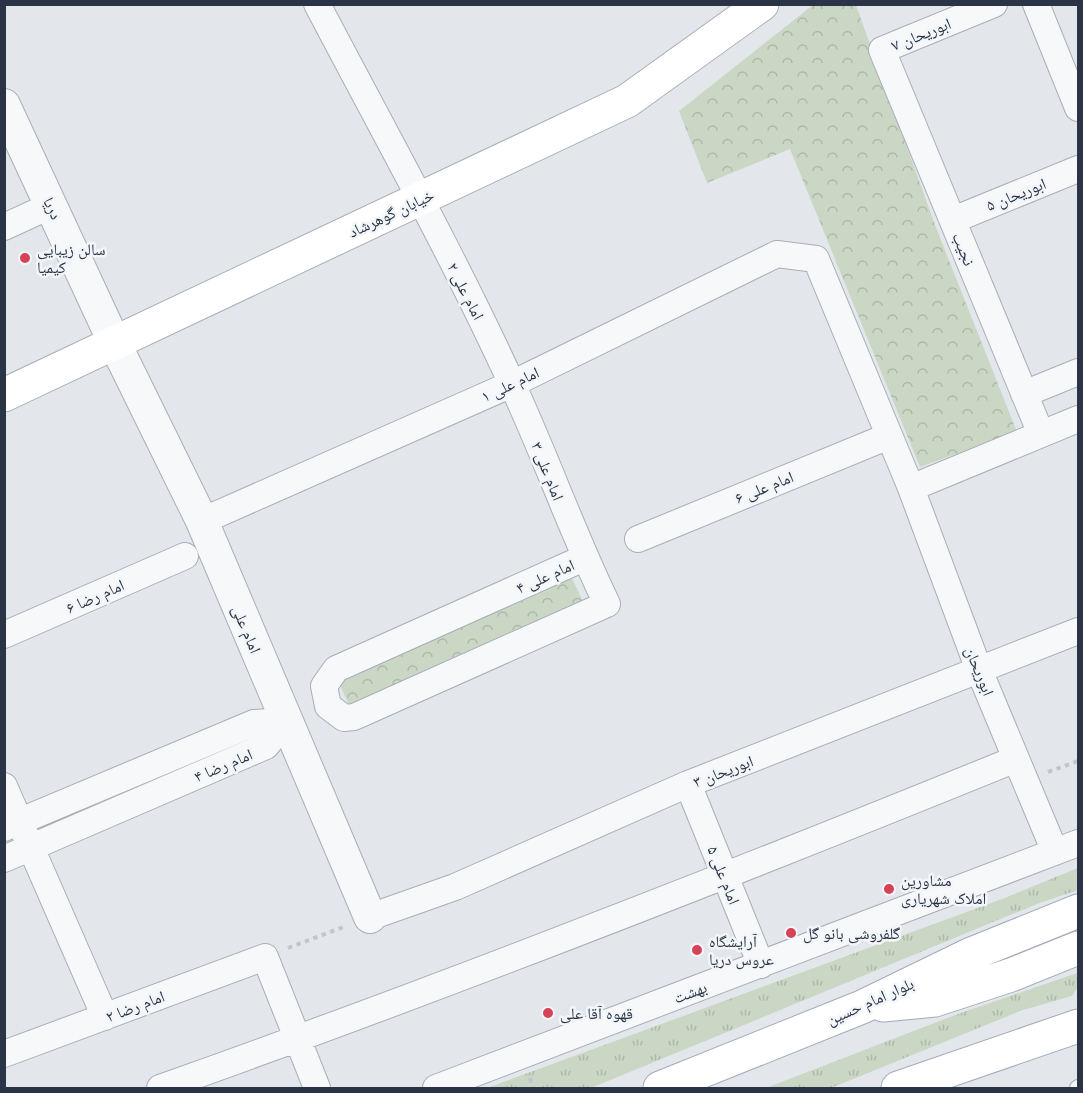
<svg xmlns="http://www.w3.org/2000/svg" width="1083" height="1093" font-family="Poppins,'Noto Naskh Arabic',sans-serif">
<style>
.grass{fill:url(#grass-tufts)}
.forest{fill:url(#forest-crowns)}
.lines{fill:none;stroke-linecap:round;stroke-linejoin:round}
.service-casing{stroke:#a8aeb7;stroke-width:16}
.minor-casing{stroke:#a8aeb7;stroke-width:28}
.tertiary-casing{stroke:#a8aeb7;stroke-width:34}
.secondary-casing{stroke:#a8aeb7;stroke-width:35}
.primary-casing{stroke:#a2abb9;stroke-width:35}
.path{stroke:#c2c5cb;stroke-width:4;stroke-dasharray:4.5 4.5;stroke-linecap:butt}
.service{stroke:#f7f8fa;stroke-width:14}
.minor{stroke:#f7f8fa;stroke-width:26}
.tertiary{stroke:#f7f8fa;stroke-width:32}
.secondary{stroke:#fff;stroke-width:33}
.primary{stroke:#fff;stroke-width:33}
.poi-dot{fill:#d74259;stroke:#f3f6f9;stroke-width:2}
.labels{text-anchor:middle;stroke-width:5;stroke-linejoin:round;paint-order:stroke}
.street-label{font-size:16px;fill:#2a3446;stroke:#f3f6f9}
.poi-label{font-size:16px;fill:#2a3446;stroke:#f3f6f9;text-anchor:start}
</style>
<defs>
<pattern id="grass-tufts" width="24" height="20" patternUnits="userSpaceOnUse" patternTransform="scale(1.5)"><rect width="24" height="20" fill="#c9d7c4"/><path d="M3 7l-1-3M5 7V3M7 7l1-3M15 17l-1-3M17 17v-4M19 17l1-3" fill="none" stroke="#adb9aa"/></pattern>
<pattern id="forest-crowns" width="20" height="18" patternUnits="userSpaceOnUse" patternTransform="scale(1.5)"><rect width="20" height="18" fill="#c9d7c4"/><path d="M2 6a3 3 0 1 1 6 0M12 15a3 3 0 1 1 6 0" fill="none" stroke="#adb9aa"/></pattern>
</defs>
<rect width="100%" height="100%" fill="#e3e7ec"/>
<!-- grass -->
<path class="grass" d="M1078 868V890L1037 904 591 1088H487L1002 899Z
M1077 973 1078 987 1072 996 1023 1010 831 1088H766L955 1015Z"/>
<!-- forest -->
<path class="forest" d="M813 5H856L935 225 1017 432 920 467 790 149 707 183 679 111Z
M572 578 584 604 350 707 338 681Z"/>
<g class="lines">
<!-- service casing -->
<g class="service-casing">
<path id="service" d="M1077 1088 1078 1087"/>
</g>
<!-- minor casing -->
<g class="minor-casing">
<path id="minor" d="M317 4C383 130 453 255 512 384 546 457 572 532 607 604L354 717 344 718 328 706 324 686 336 669 584 558
M994 4 882 50 1041 434
M1036 4 1078 108
M953 220 1078 169
M4 227 52 205
M1024 394 1078 372
M911 488 1078 419
M202 521 512 384 777 254 816 259 911 488 979 670 1055 852
M638 539 889 436
M4 635 185 556
M688 784 761 965
M4 786 105 1017
M4 828 254 723 286 721
M4 859 266 746 286 721
M370 917 455 887 688 784 1078 631
M4 1054 265 957 317 1088
M160 1088C448 986 733 874 1016 759
M436 1088 1078 843"/>
</g>
<!-- tertiary casing -->
<g class="tertiary-casing">
<path id="tertiary" d="M4 105 115 344 202 521 370 917"/>
</g>
<!-- secondary casing -->
<g class="secondary-casing">
<path id="secondary" d="M4 395 627 101 762 4"/>
</g>
<!-- primary casing -->
<g class="primary-casing">
<path id="primary" d="M883 1005 935 1000 1011 975 1078 948
M660 1088 862 1007 969 955 1078 911
M898 1088 1078 1026"/>
</g>
<!-- path -->
<path class="path" d="M1048 772 1078 761
M288 948 346 926
M530 1078 533 1088"/>
<!-- service -->
<use href="#service" class="service"/>
<!-- minor -->
<use href="#minor" class="minor"/>
<!-- tertiary -->
<use href="#tertiary" class="tertiary"/>
<!-- secondary -->
<use href="#secondary" class="secondary"/>
<!-- primary -->
<use href="#primary" class="primary"/>
</g>
<!-- markers -->
<g class="poi-dot">
<circle cx="25" cy="258" r="6"/>
<circle cx="889" cy="889" r="6"/>
<circle cx="791" cy="933" r="6"/>
<circle cx="697" cy="950" r="6"/>
<circle cx="548" cy="1013" r="6"/>
</g>
<g class="labels">
<!-- street labels -->
<g class="street-label">
<text transform="translate(921 34) rotate(-22)" y="6">ابوریحان ۷</text>
<text transform="translate(1016 194) rotate(-22)" y="6">ابوریحان ۵</text>
<text transform="translate(53 208) rotate(65)" y="6">دریا</text>
<text transform="translate(391 213) rotate(-25)" y="6">خیابان گوهرشاد</text>
<text transform="translate(964 249) rotate(68)" y="6">نجیب</text>
<text transform="translate(466 291) rotate(63)" y="6">امام علی ۲</text>
<text transform="translate(510 384) rotate(-25)" y="6">امام علی ۱</text>
<text transform="translate(548 471) rotate(68)" y="6">امام علی ۳</text>
<text transform="translate(764 487) rotate(-22)" y="6">امام علی ۶</text>
<text transform="translate(545 576) rotate(-24)" y="6">امام علی ۴</text>
<text transform="translate(95 596) rotate(-24)" y="6">امام رضا ۶</text>
<text transform="translate(247 629) rotate(67)" y="6">امام علی</text>
<text transform="translate(980 671) rotate(68)" y="6">ابوریحان</text>
<text transform="translate(223 765) rotate(-23)" y="6">امام رضا ۴</text>
<text transform="translate(723 771) rotate(-21)" y="6">ابوریحان ۳</text>
<text transform="translate(724 875) rotate(68)" y="6">امام علی ۵</text>
<text transform="translate(690 992) rotate(-21)" y="6">بهشت</text>
<text transform="translate(870 1001) rotate(-24)" y="6">بلوار امام حسین</text>
<text transform="translate(135 1006) rotate(-21)" y="6">امام رضا ۲</text>
</g>
<!-- poi labels -->
<g class="poi-label">
<text x="37" y="255">سالن زیبایی<tspan x="37" dy="18">کیمیا</tspan></text>
<text x="901" y="886">مشاورین<tspan x="901" dy="18">املاک شهریاری</tspan></text>
<text x="803" y="939">گلفروشی بانو گل</text>
<text x="709" y="947">آرایشگاه<tspan x="709" dy="18">عروس دریا</tspan></text>
<text x="560" y="1019">قهوه آقا علی</text>
</g>
</g>
<!-- border -->
<rect width="1083" height="1093" fill="none" stroke="#2a3446" stroke-width="12"/>
</svg>
